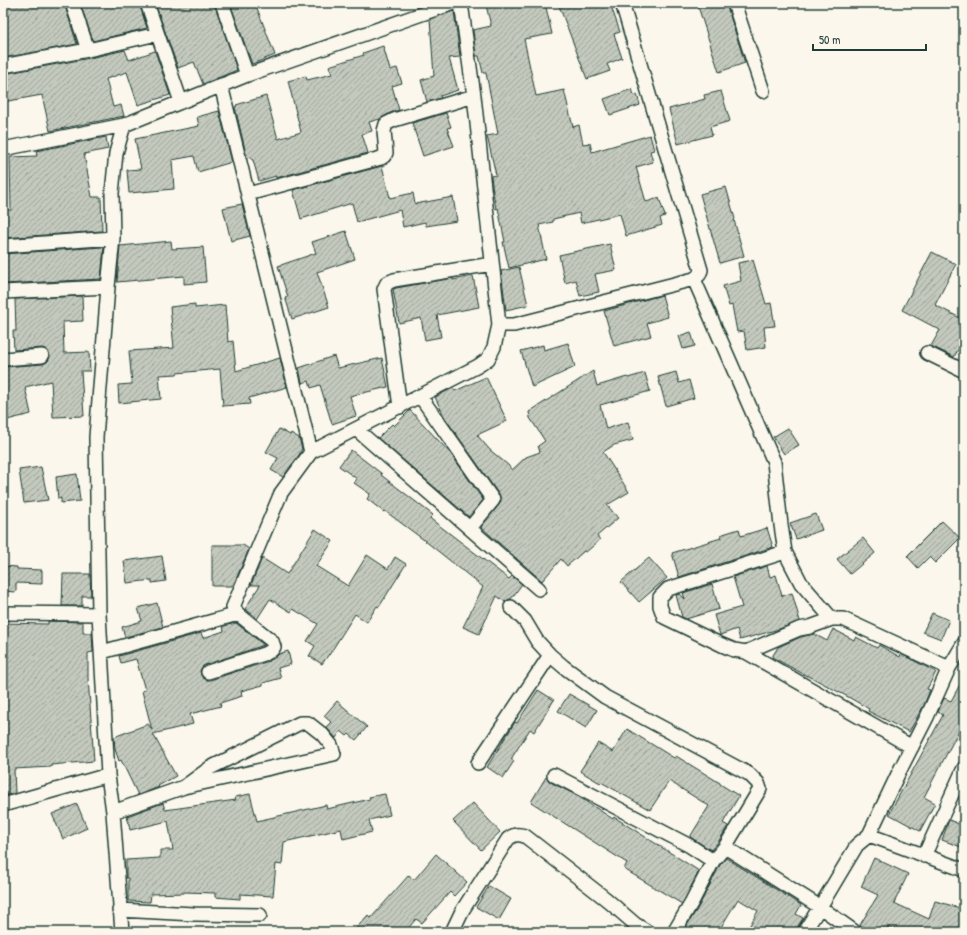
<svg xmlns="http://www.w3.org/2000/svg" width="967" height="935" font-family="'Patrick Hand',sans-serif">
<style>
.building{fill:url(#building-hatch);stroke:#1f3d34}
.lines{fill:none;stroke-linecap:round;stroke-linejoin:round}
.minor-casing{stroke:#1f3d34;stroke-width:16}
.minor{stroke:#fbf7ec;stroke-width:13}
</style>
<defs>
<pattern id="building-hatch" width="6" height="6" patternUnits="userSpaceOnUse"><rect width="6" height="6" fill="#c4c9be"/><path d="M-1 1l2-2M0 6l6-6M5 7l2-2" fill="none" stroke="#9fa49b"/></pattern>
</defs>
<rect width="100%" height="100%" fill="#fbf7ec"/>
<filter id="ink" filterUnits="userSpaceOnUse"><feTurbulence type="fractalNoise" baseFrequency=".025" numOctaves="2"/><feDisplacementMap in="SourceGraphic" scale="8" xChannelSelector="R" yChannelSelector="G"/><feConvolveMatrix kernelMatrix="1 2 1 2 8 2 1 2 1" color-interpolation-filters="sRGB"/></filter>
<g filter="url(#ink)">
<!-- building -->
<path class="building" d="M3 3H64L77 44 3 58Z
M80 3H139L147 28 93 41Z
M155 3H214L237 70 203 84 194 62 178 68Z
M230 3H255L275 55 252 64Z
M497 3H545L552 34 524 39 536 96 564 90 573 127 579 125 583 144 590 143 592 152 650 135 654 150 650 151 653 162 636 167 646 202 659 198 665 216 660 218 662 225 626 236 620 214 581 223 579 213 553 219V222L539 225 546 259 509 268 503 242H505L498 208 496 209 493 192 491 176 496 175 487 136 498 134 486 73H483L479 56H476L473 30 491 26 486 5Z
M558 3H610L620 32 614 34 622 58 607 64 610 71 587 79Z
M697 3H726L745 63 719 72Z
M454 11 460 57 449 58 458 90 440 96 441 98 427 102 421 80 434 76 430 19Z
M383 46 390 70 397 68 402 83 392 86 399 110 390 113 380 119 369 122 372 131 362 134 368 153 276 178V176L259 181 253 160H252L251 157 247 158 235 107 237 106 236 105 266 96 278 139 301 132 288 81 306 76 307 80 332 74 329 66 364 55 363 53Z
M125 50 129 60 155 51 170 95 138 105 127 72 106 79 113 107 121 105 124 116 50 131 42 95 3 102V74L90 58Z
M632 89 634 95 637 94 640 105 610 115 604 99Z
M721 91 730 121 710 127 712 135 678 144 669 109 705 99 704 95Z
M219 111 232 162 198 172 194 156 172 160 174 189 129 193 127 170 141 169 135 139 199 126 197 117Z
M446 113 451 127 447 128 454 146 423 156 412 123Z
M106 137 108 149 84 154 92 197H101L102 231 3 238V210H11L10 157 37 156 36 151Z
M382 166 390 198 413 193 415 204 453 197 457 221 426 226 425 222 403 227 400 210 357 222 352 203 301 219 293 190Z
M726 187 735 219 734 220 744 256 720 263 700 194Z
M242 204 250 236 231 241 223 208Z
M346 231 355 259 317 272 329 307 292 319 285 297H288L278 266 316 253 312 242Z
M171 241 172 249 203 247 206 282 184 284V276L117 282 120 246Z
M610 244 616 270 595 274 599 292 580 296 576 280 565 283 559 255Z
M102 247H104L101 279 3 284V254Z
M932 252 956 264 935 305 964 320V339L954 357 931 346 940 330 902 310Z
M753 260 766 304 771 303 775 326 764 327 766 347 747 350 744 331 737 332 732 305 729 306 723 286 741 281 738 263Z
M519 267 528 305 506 310 501 271Z
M473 276 479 307 437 315 441 337 425 340 421 318 399 323 393 289 396 288 453 278V280Z
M662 295 668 317 647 323 651 336 614 346 604 311Z
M82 296 83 321 63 322 64 353 89 352 90 371H81L84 416 53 417 51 381 25 387 31 414 3 421V367L43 364 47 362 49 359 50 356 48 351 45 349 42 348 14 350 13 331H16L15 299Z
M195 304V308L225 305 228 342 233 341 236 371 280 358 287 387 249 398 250 404 223 406 220 369 177 373V374L159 375 161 399 119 403 118 385 132 384 129 351 174 348 170 307Z
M691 332 695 346 683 349 679 336Z
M568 343 575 367 532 387 521 351 543 345 544 350Z
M334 356 338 368 382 358 388 387 350 396 356 416 332 424 320 385 311 388 309 381 302 383 299 368Z
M593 371 597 386 627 377 628 378 645 373 650 391 600 405 606 429 628 422 633 440 614 445 603 452 629 492 607 505 618 518 597 536 600 540 586 552 584 551 567 566 561 559 542 581 481 527 499 505 501 501 500 496 445 418 435 397 453 388 455 391 486 377 507 421 477 435 490 450 508 465 512 470 526 457 540 452 538 446 545 441 530 418 529 412Z
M676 372 679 383 689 380 694 398 666 406 658 377Z
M410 410 451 454 483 500 469 517 378 438 392 424 394 426Z
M788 428 799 445 784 454 773 437Z
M279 429 290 435 291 433 299 438 302 449 299 455 283 477 271 470 278 458 266 452Z
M351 450 382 474 381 475 433 515 430 518 432 520 509 579 512 576 522 584 511 599H509L505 602 497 596 479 634 463 627 483 587 424 540 385 511 384 512 367 499 370 494 354 483 357 479 339 466Z
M41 467 48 500 24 503 19 470Z
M77 474 80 501 61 503V498L58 499 56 477Z
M816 514 822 530 796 539 790 523Z
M942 521 960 538 935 563 929 557 918 568 907 556Z
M767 528 773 547 679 577 672 553 721 538 720 535 739 529 741 536Z
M315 529 333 541 316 566 348 586 367 555 388 569 395 557 406 564 379 607 377 606 367 622 355 614 329 655V654L322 664 309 656 315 646 307 641 318 624 293 609 291 612 270 599 257 619 255 617H256L245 609 260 585H251L262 558 287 574Z
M863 538 875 553 850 574 837 559Z
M212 545H243L249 549 233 586H212Z
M162 556 166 581 152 583V580L127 583 124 561Z
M649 558 667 578 639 602 621 582Z
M3 566 17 567V569L42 570V584L16 583V592L3 591Z
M767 566 770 577 776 575 782 596 792 593 800 621 779 629 740 640 737 629 720 635 714 615 742 607 733 577Z
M63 574H90L91 596H82V606H62Z
M712 584 719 609 686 619 682 617 676 595 680 594 685 599 683 593Z
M157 603 163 627 125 637 122 627 142 621 138 608Z
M932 613 949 620 941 639 923 632Z
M48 621 83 622V633H92L93 652 88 653V678L94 761 51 765V767L14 769 15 793 3 796V623L48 624Z
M236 623 264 645 205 665 202 667 200 671 201 675 203 678 207 680H210L269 661 276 657 279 654 288 651 291 664 278 668 281 678 263 683V685L241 691 242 696 220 703 221 706 190 714 193 724 153 734 176 776 158 786 159 787 138 795 121 760 119 761 115 749 114 737 148 724 152 730 142 691 145 690 136 659 121 663 119 656 201 633 203 638 224 631 223 626Z
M833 629 854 640 856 637 877 648 879 645 900 657 901 654 936 672 927 689 930 690 924 705 909 732 868 711 869 709 850 698 807 675V676L772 657 778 647 801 637 814 634 827 641Z
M964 677V721L924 797 935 803 920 831 889 814 943 715 938 712 944 698 951 701Z
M538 690 554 700 534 732 530 729 511 759 514 761 503 778 487 767 515 722 517 723Z
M569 694 597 710 586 728 558 711Z
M337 701 367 727 356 740 349 734 347 736 341 731 336 738 326 727 331 722 324 716Z
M627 729 674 758 676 756 720 783V784L739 796 723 823 728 826 718 842 711 850 690 837 709 806 669 781 650 810 601 782 600 783 580 771 598 743 613 752Z
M546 777 550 782 576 795 613 819 614 817 699 871 682 904 624 869 627 863 531 802Z
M250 794 257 821 326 805 327 809 370 799 369 797 385 794 390 815 369 820 372 832 343 839 341 829 284 842 282 865 276 864 273 896 240 894V899L215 897V893L184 892V893L151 894 150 902 128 901V878H126V860L160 858V850H173L168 821 130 830 127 816 163 803 165 810 236 800 235 797Z
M473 803 500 832 481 850 453 821Z
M77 804 87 828 63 839 52 814Z
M949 820 964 826V848L942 840Z
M436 854 467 882 454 896 450 892 422 923 416 919 405 932H353L368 915 371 918 409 875 414 880Z
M726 858 801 905 796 914 803 918 797 928 796 932H746L758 911 738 899 718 932H683L699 906 720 865Z
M874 858 908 874 894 903 929 919 935 901 964 909V932H898L888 927 886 932H873L860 925 878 895 861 887Z
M489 886 511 899 499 920 476 907Z"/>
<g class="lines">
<!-- minor casing -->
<g class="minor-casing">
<path id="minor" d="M72 3 88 50
M147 3 181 102
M222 3 247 75
M734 3 763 91
M3 66 88 50 157 34
M221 85 311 452
M3 149 124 125
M248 194 381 158 384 156 386 153 384 131 386 124 394 120 474 96
M3 246 113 238
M694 279 774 462 781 525 785 552 801 583 832 619
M3 292 108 287
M499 325H514L694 279 699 275 701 270 622 3
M927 353 964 371
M3 359 42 356
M420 396 493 500 470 528
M400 407 384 289 387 283 394 280 492 264
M356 429 539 589
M785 552 668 589 660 597V606L664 617 722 645 734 650 746 652 799 629 810 627 832 619H843L949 668
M511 607 525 621 537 641 550 655 564 667 605 697 749 774 758 783 760 789 725 847 713 861 692 902 674 932
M3 613 99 614
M102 652 238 614
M746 652 912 747
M208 672 267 653 272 650 274 647 272 641 238 614 233 607 281 493 311 452 478 366 488 359 494 347 499 325 474 96 461 3
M478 763 550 655
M554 775 690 846 713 861
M3 805 108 775
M113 812 184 787 334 754 331 745 322 734 308 723H300L210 768 184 787
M869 835 899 772 927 717 949 668 964 643
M725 847 820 907 855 932
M924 856 964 768
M119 910 194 914 260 915
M122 932 113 812 108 775 99 614 96 437 108 287 113 238 112 193 116 153 124 125 247 75 453 3
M452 932 462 911 508 839C514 834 518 834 525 836L606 899 635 924 648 932
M804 932 820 907 857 845 869 835 964 870"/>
</g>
<!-- minor -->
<use href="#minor" class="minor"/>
</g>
</g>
<!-- margin -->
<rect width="967" height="935" fill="none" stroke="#fbf7ec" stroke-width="16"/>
<rect x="8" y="8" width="951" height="919" fill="none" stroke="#1f3d34" stroke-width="1.5" filter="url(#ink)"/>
<!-- scale -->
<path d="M813 44v6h113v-6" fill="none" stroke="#1f3d34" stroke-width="2"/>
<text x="819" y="44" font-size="12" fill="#1f3d34" stroke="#fbf7ec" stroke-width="3" paint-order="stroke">50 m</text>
</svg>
